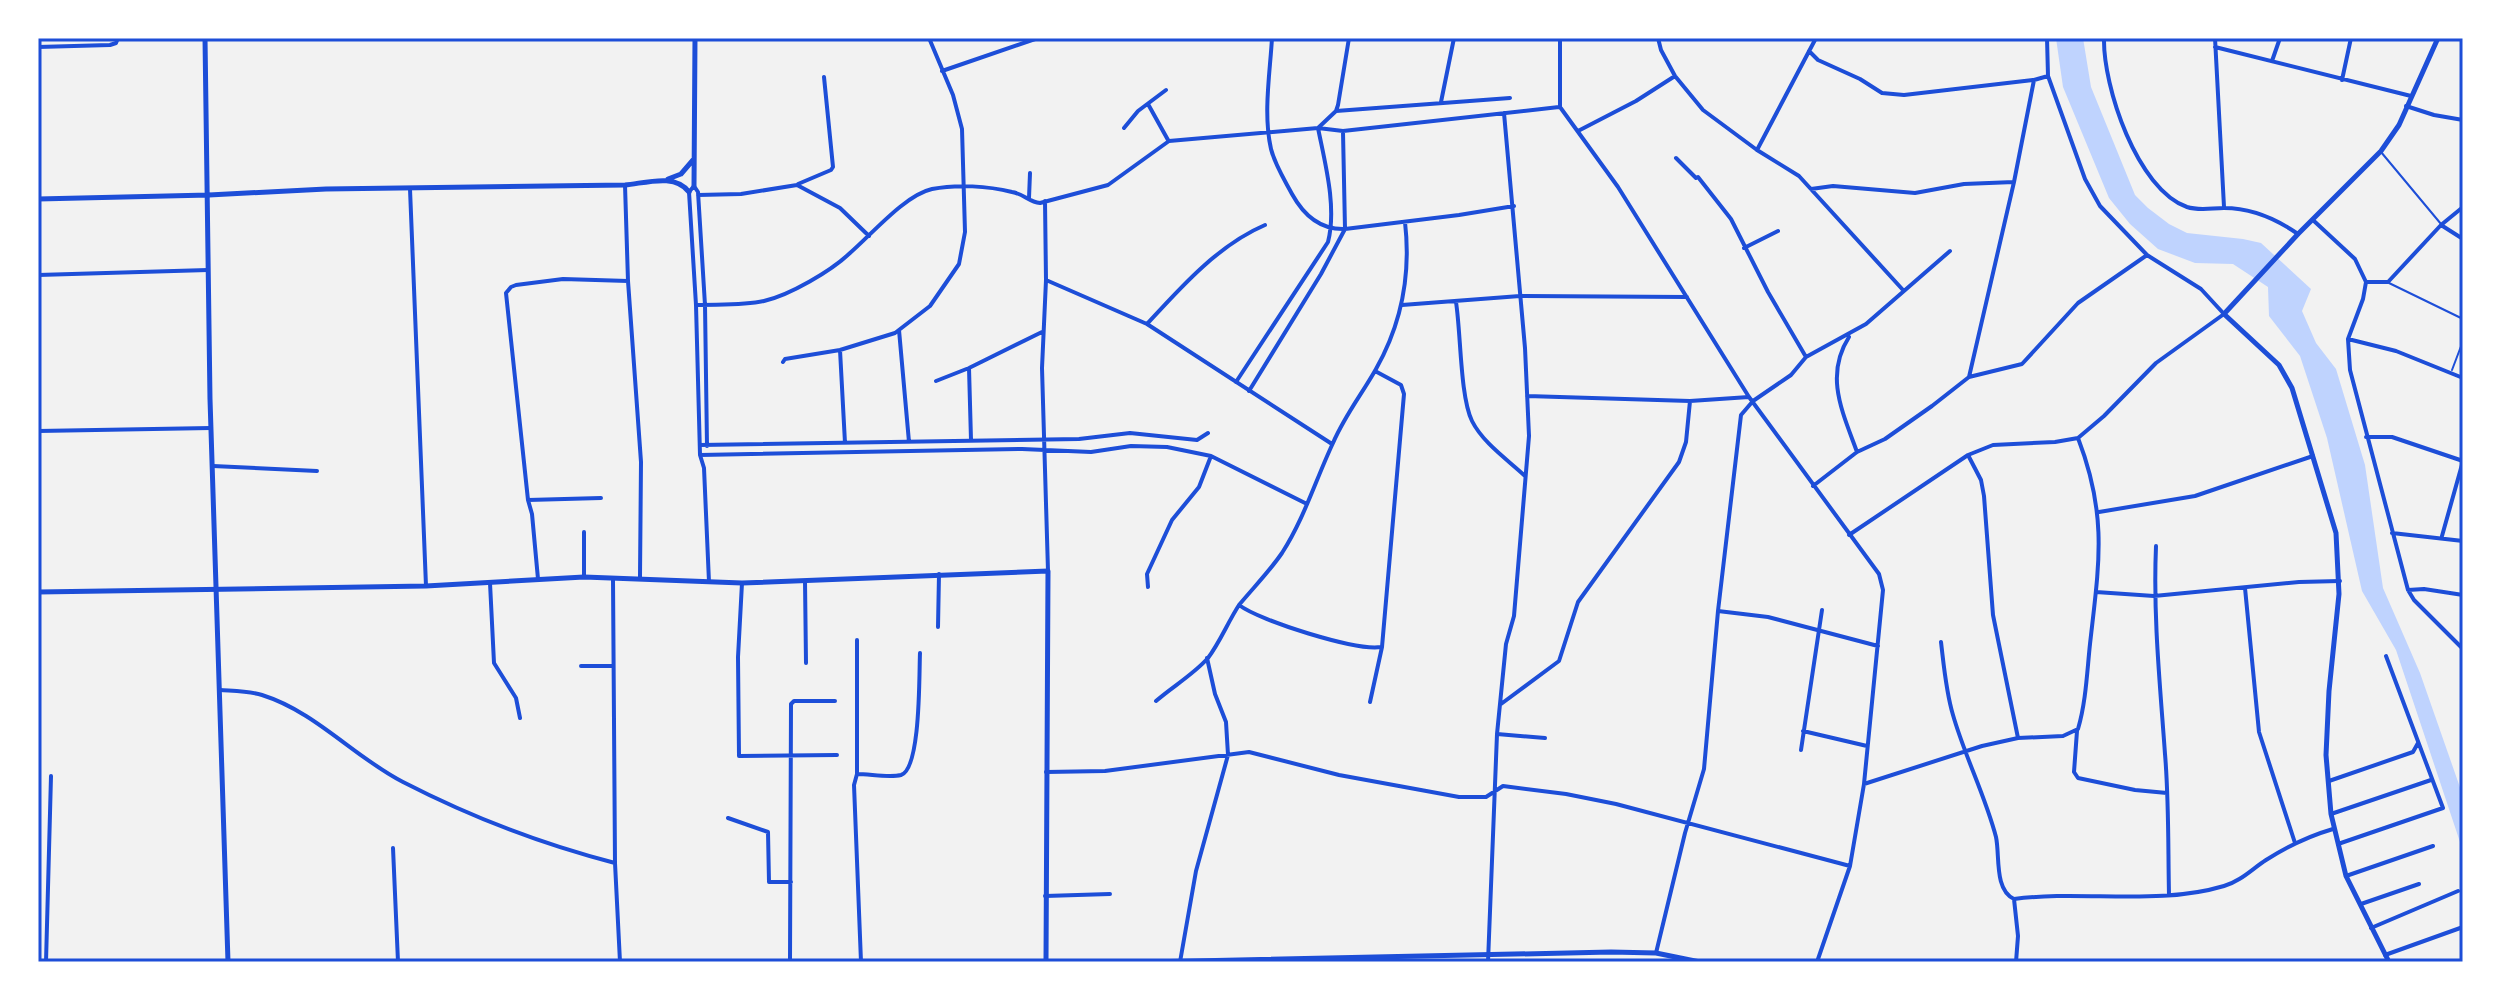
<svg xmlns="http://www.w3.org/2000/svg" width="2501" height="1000" font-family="Rubik,sans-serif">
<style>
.water{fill:#bfd3fe}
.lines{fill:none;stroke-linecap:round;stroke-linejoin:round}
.service{stroke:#1d4ed8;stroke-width:2}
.minor{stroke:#1d4ed8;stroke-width:4}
.tertiary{stroke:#1d4ed8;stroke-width:5}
.secondary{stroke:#1d4ed8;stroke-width:5}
.neatline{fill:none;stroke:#1d4ed8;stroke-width:3}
</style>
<rect width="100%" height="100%" fill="#f2f2f2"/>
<!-- water -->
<path class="water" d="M2056 38H2083L2091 87 2135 195 2148 208 2169 224 2187 233 2243 239 2261 243 2311 289 2302 311 2316 343 2336 369 2365 465 2383 588 2420 673 2463 796V851L2396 650 2362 591 2327 438 2300 356 2269 316 2268 287 2233 264 2195 263 2158 249 2130 224 2109 198 2063 87Z"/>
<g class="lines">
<!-- service -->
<path class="service" d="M2381 152 2441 224
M2389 283 2463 319
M2452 370 2463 341"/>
<!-- minor -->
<path class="minor" d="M1272 38C1270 73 1263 114 1271 149 1275 165 1284 179 1292 194 1303 214 1320 230 1345 229L1459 215 1514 206
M1560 38V107L1618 187 1749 397 1879 574 1883 590 1864 784 1850 866 1817 962
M1658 38 1661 50 1675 76 1703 110 1757 150 1799 176 1903 290
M2104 38C2103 87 2137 189 2187 207 2199 211 2212 208 2224 208 2252 208 2275 218 2298 234
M2215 38 2224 207
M38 47 110 45 116 43 118 38
M2215 47 2411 96
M1809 51 1818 60 1860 79 1882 93 1904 95 2033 80
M2272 61 2280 38
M942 71 1038 38
M2342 80 2351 38
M1441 102 1454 38
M1148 104 1168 140
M2406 106 2434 115 2463 120
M1336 111 1510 98
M1124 128 1138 111 1166 90
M1318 128 1336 111 1338 105 1349 38
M1578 131 1636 101 1675 76
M1757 150 1816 38
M1676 158 1696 178 1698 177 1731 219 1768 292 1806 357
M798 184 831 170 833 167 824 77
M625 185 628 281 641 462 640 577
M694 186 689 192 696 305 700 455 704 468 709 582
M694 186 698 192 705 305 707 446
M410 189 426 586
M1811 189 1833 186 1915 193 1964 184 2014 182
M698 195 741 194 797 185 840 208 869 236
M1029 198 1030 173
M1045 201 1046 280 1042 368 1048 571
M2314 221 2355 259 2366 282 2363 299 2348 339 2350 370 2408 590 2414 600 2463 649
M2441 225 2463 239
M1744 248 1778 231
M38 275 208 270
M1046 280 1147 324 1332 444
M2366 282H2388L2441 225 2463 207
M1456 302C1461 334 1460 396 1472 421 1483 443 1508 460 1525 476
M696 305C718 304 743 306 764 301 790 295 831 271 850 253 872 234 905 195 932 189 957 184 988 186 1012 192 1024 194 1029 202 1040 203L1108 185 1169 141 1318 128 1343 131 1559 107
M1402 305 1520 296 1687 297
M1147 324C1180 288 1218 245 1265 225
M899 330 909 442
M1849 337C1824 376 1843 413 1857 452
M2348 339 2396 351 2463 378
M840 350 845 443
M783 362 785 359 840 350 895 333 930 306 959 264 965 232 962 129 953 95 929 38
M969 368 971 440
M1969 377 2014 182 2034 80 2048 76 2047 38
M936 381 969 368 1042 332
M1236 382 1328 242C1337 207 1325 163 1318 128
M1249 391 1321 274 1345 229 1343 132
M1527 396 1690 401 1749 397
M38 431 211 428
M2366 437H2392L2463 461
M700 445 1079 439 1130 433 1197 440 1208 433
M700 455 1022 449 1091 452 1131 446 1167 447 1211 456 1307 504
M1968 455 1981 480 1984 496 1993 615 2018 738
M213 466 317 471
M1813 486 1857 452 1885 439 1932 406 1969 377 2022 364 2078 303 2147 255
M528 500 601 498
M2099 512 2195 496 2313 456
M2392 533 2463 541
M1849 535 1968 455 1993 445 2055 442 2078 438 2104 416 2156 363 2224 314 2201 289 2147 255 2100 206 2085 179 2048 76
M2442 536 2463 461
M2156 546C2153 616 2160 684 2165 754 2169 801 2168 848 2169 895
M584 577V532
M538 579 532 514 528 500 506 293 511 287 516 285 563 279 628 281
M613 579 615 863 620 962
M805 581 806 663
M490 583 494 663 516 698 520 718
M742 583 738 657 739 756 837 755
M1148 587 1147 574 1172 520 1199 487 1211 456
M2245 588 2259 732 2295 843
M2408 590 2424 589 2463 595
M2096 592 2154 596 2299 582 2340 581
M1239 605C1260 621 1356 651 1381 647
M1718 611 1768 617 1878 646
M938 627 939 574
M857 640V774L854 785 861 962
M1941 642C1944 667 1946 692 1953 715 1965 757 1985 795 1996 837 2000 855 1994 890 2014 899L2018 936 2016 962
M581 666H612
M220 690C234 691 249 691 262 695 316 712 354 757 403 782 471 817 541 844 615 863
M1156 701C1172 687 1194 674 1208 658 1220 642 1228 622 1239 605 1253 588 1269 572 1282 553 1304 519 1316 479 1333 443 1345 415 1362 394 1376 369 1402 323 1411 274 1405 222
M1370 702 1382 647 1404 394 1401 385 1375 371
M1501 704 1559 661 1578 602 1679 462 1686 442 1690 401
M1803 731 1867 746
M2077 731 2074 772 2078 778 2135 790 2167 793
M1497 734 1545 738
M1801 750 1822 610
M1046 772 1105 771 1249 752 1339 775 1459 797H1486L1503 786 1566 794 1616 804 1850 866
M857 774C870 774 889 778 901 775 921 769 919 673 920 653
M2329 781 2413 752 2418 743
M1864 784 1982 746 2018 738 2063 736 2078 729C2086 702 2087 672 2090 644 2099 564 2108 516 2078 438
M2331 814 2431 780
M728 818 768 832 769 882H791
M2338 844 2443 808 2386 656
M393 848 398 962
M2346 876 2433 846
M1045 896 1110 894
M2014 899C2083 890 2157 906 2224 886 2241 881 2252 869 2266 860 2288 846 2309 836 2333 829
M2361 904 2419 884
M2371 928 2458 891
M1656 953 1685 833 1704 769 1718 611 1741 415 1753 401 1791 375 1806 357 1866 324 1950 251
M2385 955 2463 927
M46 962 51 776
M790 962 791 704 794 701H835
M1180 962 1196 871 1228 755 1226 722 1215 694 1207 658
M1488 962 1497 734 1506 644 1514 616 1529 436 1525 348 1504 113"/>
<!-- tertiary -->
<path class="tertiary" d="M668 179 681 174 693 160
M694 186 695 38
M209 195 326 189 625 185C646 183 675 173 689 192
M38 592 426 586 584 577 742 583 1048 571 1046 962
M2389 962 2346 876 2331 814 2326 755 2329 691 2339 594 2336 533 2292 388 2279 365 2224 314 2298 234 2381 151 2399 125 2438 38"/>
<!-- secondary -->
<path class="secondary" d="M205 38 210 399 228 962
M38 199 209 195
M1148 962 1611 952 1656 953 1700 962"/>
</g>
<!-- border -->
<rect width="2501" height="1000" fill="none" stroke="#ffffff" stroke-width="80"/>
<rect x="40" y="40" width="2421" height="920" class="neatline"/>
</svg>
